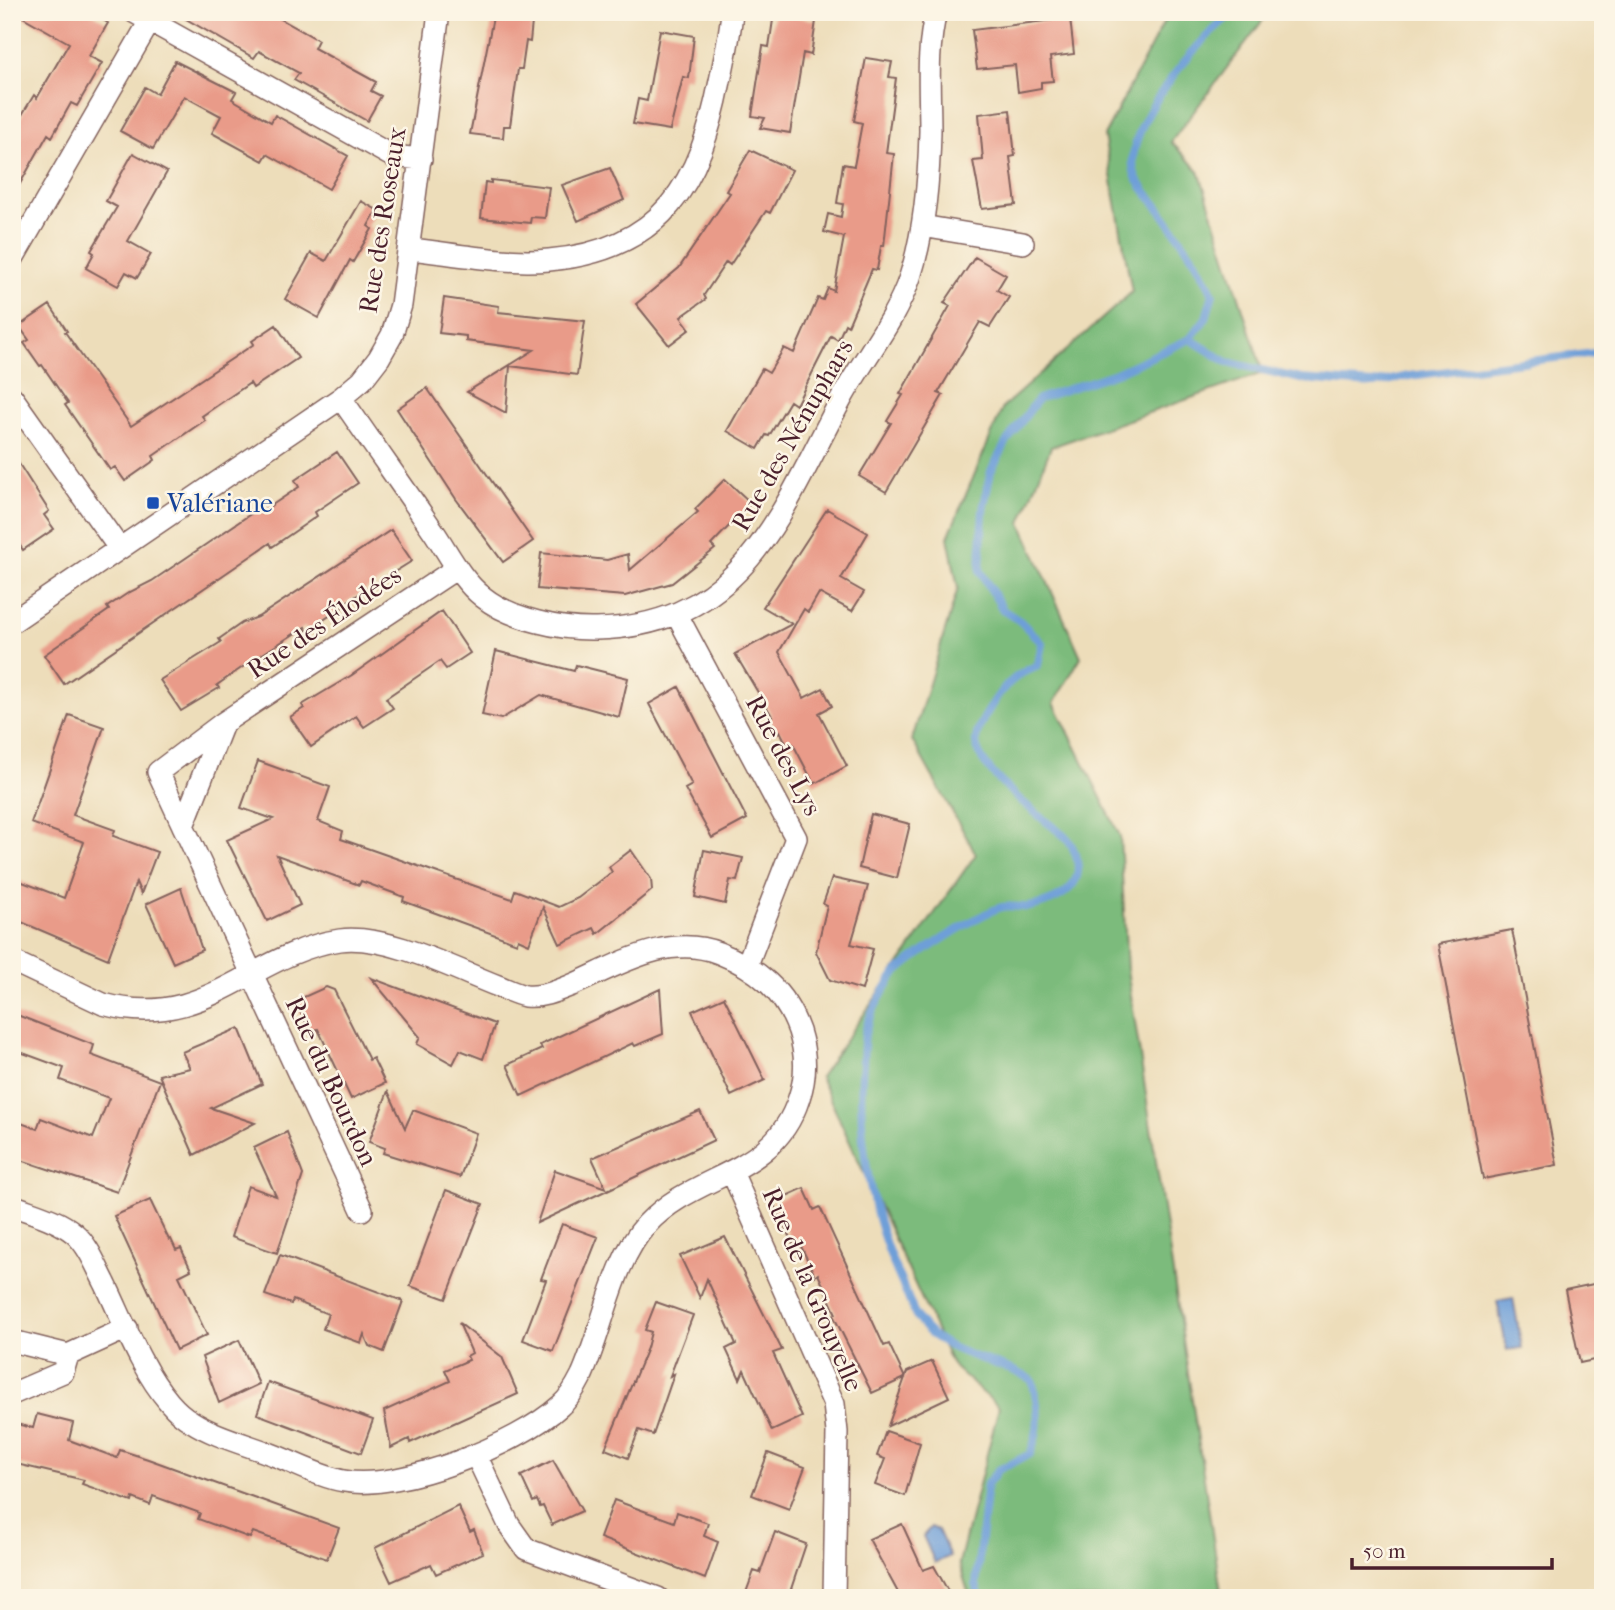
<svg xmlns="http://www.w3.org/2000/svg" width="1615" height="1610" font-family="'IM FELL French Canon',serif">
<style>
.forest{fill:#7bbb7c;stroke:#626d54;stroke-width:2}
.water{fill:#6e9fd8;stroke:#5c5f82;stroke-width:2}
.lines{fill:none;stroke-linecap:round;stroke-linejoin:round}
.stream{stroke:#6e9fd8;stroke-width:8}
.building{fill:#e99b89}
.minor-casing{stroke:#83625d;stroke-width:24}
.minor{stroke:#fff;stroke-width:21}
.transit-dot{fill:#1a4fb4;stroke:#fcf5e5;stroke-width:2.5}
.labels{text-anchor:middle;stroke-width:5;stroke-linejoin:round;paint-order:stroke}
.street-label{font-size:26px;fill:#4a1f2b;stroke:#fcf5e5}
.transit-label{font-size:26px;fill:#164399;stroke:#fcf5e5;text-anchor:start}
</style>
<rect width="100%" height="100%" fill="#fcf5e5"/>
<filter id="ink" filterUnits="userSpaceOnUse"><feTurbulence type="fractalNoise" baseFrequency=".0143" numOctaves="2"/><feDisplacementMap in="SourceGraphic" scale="14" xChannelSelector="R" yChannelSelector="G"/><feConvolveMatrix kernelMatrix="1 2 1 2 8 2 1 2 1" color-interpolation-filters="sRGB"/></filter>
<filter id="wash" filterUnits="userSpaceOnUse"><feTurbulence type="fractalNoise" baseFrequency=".00686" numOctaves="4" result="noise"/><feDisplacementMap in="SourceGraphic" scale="28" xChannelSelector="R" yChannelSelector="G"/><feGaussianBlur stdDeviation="1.57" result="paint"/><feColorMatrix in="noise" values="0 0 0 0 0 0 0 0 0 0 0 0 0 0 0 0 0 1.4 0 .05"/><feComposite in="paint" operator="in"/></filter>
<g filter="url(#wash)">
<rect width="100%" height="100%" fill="#edddba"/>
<!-- forest -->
<path class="forest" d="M1169 12H1269L1171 142 1199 171 1263 373 1051 447 1021 523 1081 657 1054 703 1120 836 1127 969 1222 1598H970L959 1563 999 1407 952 1365 820 1077 976 854 912 740 958 588 948 537 1003 407 1132 292 1104 136Z"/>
<!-- water -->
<path class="water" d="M1513 1298 1522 1348 1507 1350 1497 1301Z
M931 1527 938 1530 950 1556 935 1563 923 1536Z"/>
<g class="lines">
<!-- stream -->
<path class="stream" d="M1190 339 1227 362 1301 379 1373 384 1409 376 1603 352
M980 1598 976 1584 987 1484 998 1470 1030 1454C1041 1429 1039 1406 1032 1380 999 1359 944 1356 920 1322 913 1313 909 1299 904 1288 871 1218 856 1139 863 1062 864 1050 863 1036 867 1025 872 1010 883 992 892 978 904 961 981 913 1002 907 1011 905 1020 908 1029 907 1068 899 1093 879 1068 839 1046 821 977 771 976 742 976 730 984 718 990 708 1002 687 1016 674 1038 665L1042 643 1020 621 1003 610 980 571 983 510 991 471 1007 441 1038 399 1116 373 1190 339 1206 318 1213 294C1199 262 1178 236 1158 207 1151 198 1141 187 1136 177 1116 133 1200 37 1234 12"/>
</g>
<g id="blocks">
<!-- building -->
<path class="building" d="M14 12H89L108 23 89 56 102 63 77 106 71 103 52 137 48 134 12 198V113L20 118 34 95 37 98 69 43Z
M174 12H268L318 40 314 48 376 82 371 91 381 96 367 121 294 80 299 73 259 51 254 58Z
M494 12H533L530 42 526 41 522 69H518L510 126H504L503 138 470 134Z
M774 13 816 21 811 55 803 53 790 133 760 128 765 118 752 116 763 46 769 47Z
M1070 18 1074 54 1050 57 1053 81 1041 82V88L1018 92 1015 65 977 69 972 30Z
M660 30 694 36 689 78 683 77 670 130 633 124 638 99 647 101Z
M866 58 892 62 889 77 896 78 886 153 894 154 884 246H881L877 270 872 269 848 326 845 324 838 340 831 336 796 405 790 401 769 436 766 435 758 449 727 431 762 369 769 373 784 348 794 353 818 298 823 300 828 288 834 291 844 237 824 232 828 214 841 217 843 204 837 203 843 164 854 166 862 123 854 121Z
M175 61 236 92 232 99 271 122 275 115 348 156 329 189 267 154 263 161 212 133 221 116 184 96 153 149 120 131 145 87 157 94Z
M1010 110 1015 156 1010 157 1016 205 982 209 973 161 983 160 979 114Z
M750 150 792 170 770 213 766 211 730 265 726 262 704 295 706 299 681 317 690 329 669 345 636 304 679 268 730 193 726 191Z
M133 153 167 172 128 241 151 254 137 278 126 272 118 286 86 268 94 253 91 251 117 207 106 201Z
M610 168 624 200 578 221 562 185Z
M491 180 549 187 545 218 531 217 530 223 481 218 485 182 491 183Z
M361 201 377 210 368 226 372 229 353 262 350 260 319 318 285 299 311 253 326 261Z
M975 257 1006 275 997 290 1009 297 990 327 980 322 938 393 943 395 886 492 859 476 891 423 887 421 903 395 900 394 950 306 944 303Z
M444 298 499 306 498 312 585 321 577 375 510 366 506 413 467 392 534 350 466 341V336L439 333Z
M50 305 67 331 65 332 131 426 254 344 252 341 276 325 298 358 253 388 250 383 202 416 205 420 153 456 155 460 125 481 115 467 110 470 65 405 68 403 42 365 40 366 24 343 29 340 19 326Z
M427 388 533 541 503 562 456 499 397 409Z
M337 452 358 483 315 512 317 516 272 547 270 543 64 684 44 655 109 610 107 607 128 593 152 581 258 509 260 513 299 487 295 480Z
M12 453 49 511 44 515 54 529 23 550 12 534Z
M725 479 751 503 711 545 715 549 672 583 625 596 537 589 541 553 607 560 628 554 630 570 698 512 695 509Z
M827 509 868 533 841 579 864 592 852 611 819 593 808 612 804 609 779 652 804 698 823 688 832 706 819 713 847 766 814 784 793 744 788 747 780 731 777 733 769 717 772 716 735 654 792 624 763 607Z
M391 530 412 561 345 603 344 606 307 631 305 627 250 662 217 685 219 688 181 711 160 680 221 642 219 639 242 623 258 617Z
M442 611 470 653 446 669 440 661 386 698 393 708 364 727 356 716 311 747 290 717 304 708 302 705 352 675Z
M496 651 574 671 576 665 628 678 619 717 541 695 501 719 482 715Z
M679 687 747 819 712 838 685 789 692 785 649 704Z
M69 715 104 727 73 815 115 830 113 836 157 852 141 894 136 882 108 959 12 918V878L64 898 84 842 31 823Z
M258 761 330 787 318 821 343 831 341 839 512 899 515 890 559 907 578 898 612 872 609 867 631 850 651 879 652 890 597 934 594 928 560 944 543 907 529 944 518 939 517 943 403 901 404 897 361 881 359 885 277 855 300 905 267 921 227 840 273 819 241 808Z
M871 814 910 824 897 878 859 868Z
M704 850 743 858 737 881 730 880 725 904 695 897Z
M832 878 868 886 851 944 873 949 862 990 830 980 816 952 827 906 823 904Z
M181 888 202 950 173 963 146 904Z
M1512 930 1557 1165 1483 1179 1438 944Z
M371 978 495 1024 483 1059 460 1050 453 1064 417 1044 420 1037Z
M326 987 334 990 369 1060 373 1058 385 1083 351 1099 318 1029 310 1032 295 1001Z
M660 989 663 1034 635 1046 633 1043 521 1096 507 1065 542 1049 540 1045Z
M724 997 765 1080 731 1096 692 1011Z
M12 1013 94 1045 91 1055 160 1081 117 1192 12 1157V1146L21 1123 37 1129 41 1118 93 1138 109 1098 60 1080 64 1068 12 1049Z
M239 1028 262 1084 211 1108 255 1123 194 1155 159 1075 190 1068 182 1052Z
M388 1091 405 1128 413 1110 476 1133 460 1177 383 1153 385 1148 369 1142Z
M700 1111 714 1140 537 1223 555 1170 606 1188 592 1158Z
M287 1132 303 1175 277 1253 231 1237 248 1186 276 1196 254 1148Z
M804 1188 814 1210 820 1207 884 1346 889 1344 905 1378 872 1393 833 1315 836 1314 818 1274 815 1276 801 1246 795 1249 773 1202Z
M446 1190 483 1204 446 1299 410 1286Z
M150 1200 169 1240 171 1239 176 1250 181 1248 191 1270 179 1276 207 1335 176 1350 114 1216Z
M562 1224 598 1237 553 1351 523 1340 546 1280 541 1279Z
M725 1237 782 1350 773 1353 802 1417 772 1431 744 1370 740 1379 726 1349 736 1344 707 1279 700 1298 680 1256Z
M280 1255 403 1301 384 1352 369 1346 364 1334 361 1343 323 1329 328 1314 293 1300 291 1304 265 1295Z
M1603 1282V1358L1580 1363 1565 1290Z
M656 1302 693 1315 670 1376 674 1374 653 1435 639 1430 628 1458 605 1449 647 1348 651 1332 645 1330Z
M459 1323 502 1357 518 1394 410 1443 409 1439 391 1448 384 1411 450 1381 445 1370 469 1360 467 1356 472 1353Z
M239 1340 259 1384 219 1403 202 1357Z
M932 1361 949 1397 888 1426 907 1372Z
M268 1382 373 1420 361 1453 257 1414Z
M37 1414 73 1423 69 1440 117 1458 120 1450 148 1459 339 1528 327 1559 253 1532 250 1538 198 1519 200 1513 153 1496 150 1505 133 1498 132 1502 82 1484 84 1480 12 1463V1423L33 1428Z
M886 1431 920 1443 905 1496 875 1485 885 1459 877 1456Z
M768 1453 805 1467 789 1509 752 1495Z
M553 1460 582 1511 552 1525 543 1506 540 1507 537 1500 533 1502 521 1476Z
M614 1500 674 1522 677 1512 708 1523 704 1536 718 1542 705 1579 600 1538Z
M458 1506 470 1532 474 1530 483 1553 436 1574 431 1564 391 1582 375 1548Z
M902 1524 923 1570 934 1566 952 1598H901L869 1539Z
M775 1532 806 1544 788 1598H744L754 1571 760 1573Z"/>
</g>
</g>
<g filter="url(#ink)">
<use href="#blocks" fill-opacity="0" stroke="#83625d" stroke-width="2"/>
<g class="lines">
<!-- minor casing -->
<g class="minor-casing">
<path id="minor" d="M134 12 392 156 421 159
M922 226 1023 243
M411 249C456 254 504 264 549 260 663 250 700 183 720 81 725 58 730 35 732 12
M12 260 150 21
M12 397 119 548
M341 398C371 442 402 485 432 529 448 552 460 579 483 597 510 619 562 630 596 629 747 626 782 508 843 396 865 356 895 321 910 277 925 231 929 179 930 131 930 92 926 51 936 12
M677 615 796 838 747 965
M12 622 341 398 362 380 379 358 392 335 401 305 439 12
M183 826 223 724
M12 961 103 1004C205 1032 251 953 340 940 387 934 454 969 498 986 506 989 516 994 525 996 541 998 557 991 572 985 618 965 668 933 719 953 757 968 785 991 799 1031 806 1053 807 1075 799 1098 774 1177 696 1171 647 1224 613 1260 603 1329 582 1375 577 1385 569 1399 560 1406 517 1445 401 1491 344 1481 320 1477 295 1463 271 1454 245 1444 214 1436 191 1421 182 1416 175 1409 169 1402 140 1368 124 1322 105 1283 96 1266 89 1246 74 1233 57 1219 32 1213 12 1205
M732 1172 834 1404 837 1432 834 1598
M362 1210 158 772 223 723 457 568
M12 1341 68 1355 127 1328
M12 1394 63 1372 68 1355
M476 1455 509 1525 526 1549 658 1598"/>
</g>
<!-- minor -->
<use href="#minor" class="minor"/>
</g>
</g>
<!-- markers -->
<rect class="transit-dot" x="146" y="496" width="14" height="14" rx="3.5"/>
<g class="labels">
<!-- street labels -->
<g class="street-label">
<text transform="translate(382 220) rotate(-81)" y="9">Rue des Roseaux</text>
<text transform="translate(792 435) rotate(-60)" y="9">Rue des Nénuphars</text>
<text transform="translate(324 622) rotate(-34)" y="9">Rue des Élodées</text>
<text transform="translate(784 755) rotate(62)" y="9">Rue des Lys</text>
<text transform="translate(332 1081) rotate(65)" y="9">Rue du Bourdon</text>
<text transform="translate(813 1289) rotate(67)" y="9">Rue de la Grouyelle</text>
</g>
<!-- transit labels -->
<g class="transit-label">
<text x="167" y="512">Valériane</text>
</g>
</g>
<!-- margin -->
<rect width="1615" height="1610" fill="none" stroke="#fcf5e5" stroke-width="42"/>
<!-- scale -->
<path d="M1352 1558v10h200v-10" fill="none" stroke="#4a1f2b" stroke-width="3.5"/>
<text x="1363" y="1558" font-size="21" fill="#4a1f2b" stroke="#fcf5e5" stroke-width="5" paint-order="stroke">50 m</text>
</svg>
